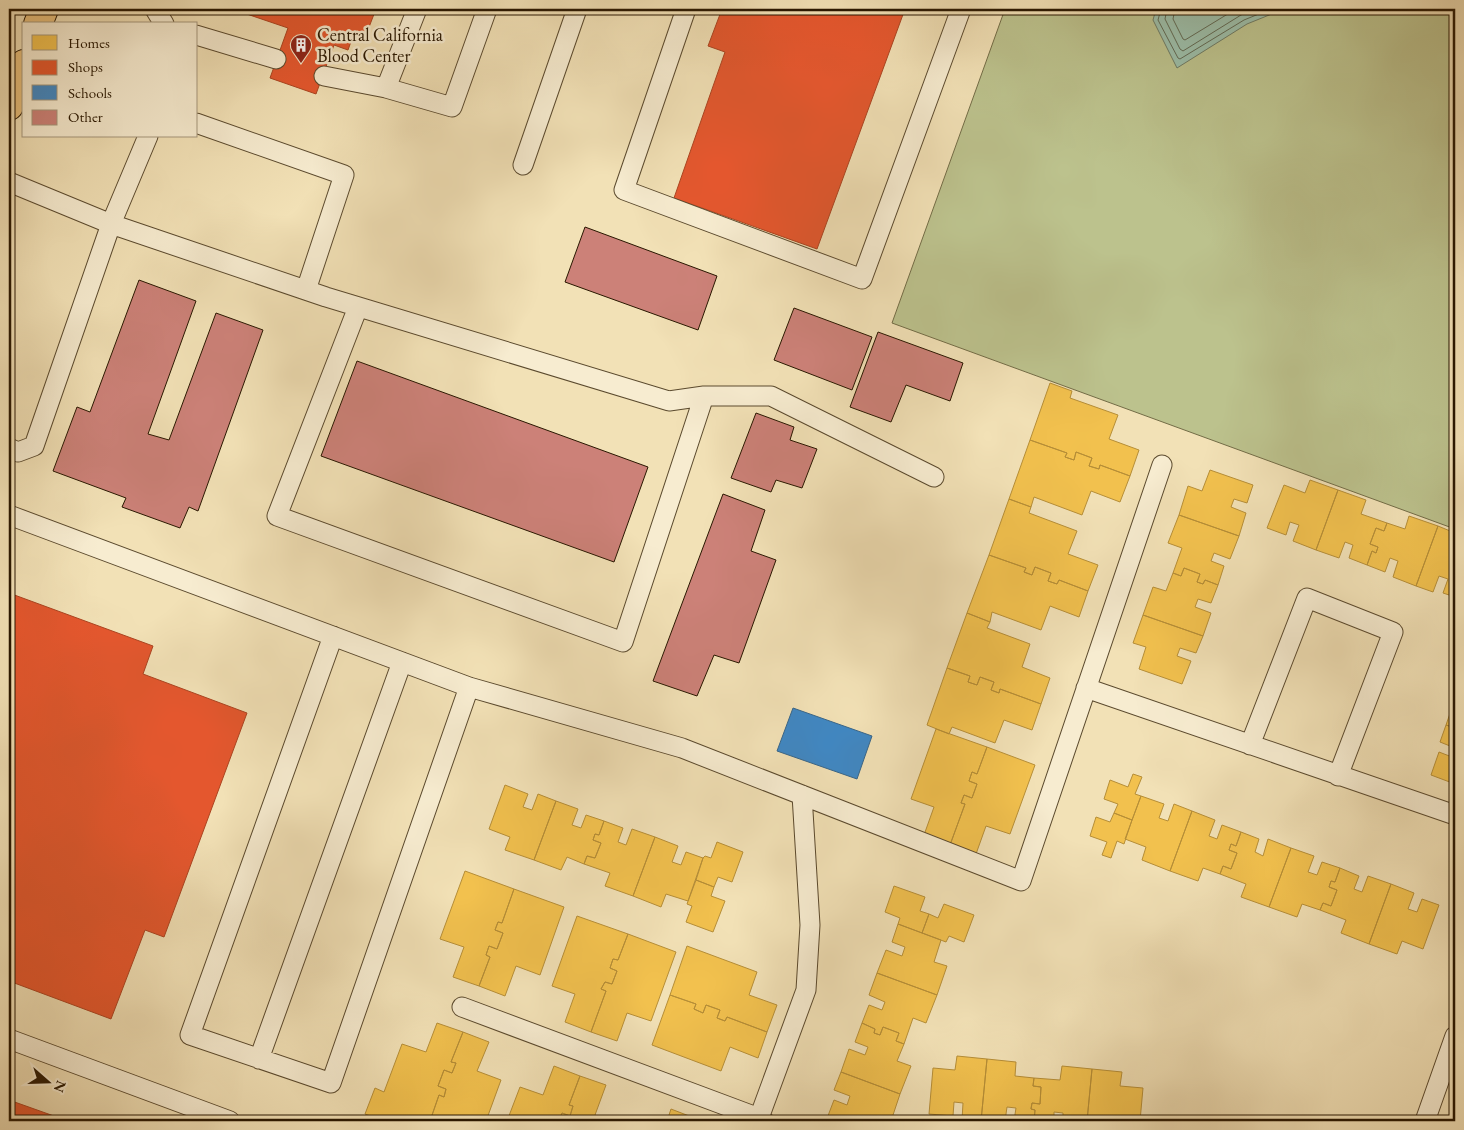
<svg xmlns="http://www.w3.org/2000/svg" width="1464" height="1130" font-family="'EB Garamond',serif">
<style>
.green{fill:#bcc28d;stroke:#726c46}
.water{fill:#9cbea9;stroke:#6e7b65}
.homes{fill:#f2c14e;stroke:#b68e37}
.shops{fill:#e4572e;stroke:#ac4420}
.schools{fill:#3f88c5;stroke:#38668a}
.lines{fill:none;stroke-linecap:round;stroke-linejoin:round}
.shore{stroke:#626a54;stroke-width:1}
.building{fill:#cc8178;stroke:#291700}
.lane-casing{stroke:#5b4a2e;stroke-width:21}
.primary-casing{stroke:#291700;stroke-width:30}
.lane{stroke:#f7ecd0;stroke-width:19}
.primary{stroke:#e9c07b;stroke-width:28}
.labels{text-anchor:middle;stroke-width:5;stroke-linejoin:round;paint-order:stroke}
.poi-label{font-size:18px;fill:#291700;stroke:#f7ecd0;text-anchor:start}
</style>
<rect width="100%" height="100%" fill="#f2e1b6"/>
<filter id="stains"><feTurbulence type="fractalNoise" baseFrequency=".004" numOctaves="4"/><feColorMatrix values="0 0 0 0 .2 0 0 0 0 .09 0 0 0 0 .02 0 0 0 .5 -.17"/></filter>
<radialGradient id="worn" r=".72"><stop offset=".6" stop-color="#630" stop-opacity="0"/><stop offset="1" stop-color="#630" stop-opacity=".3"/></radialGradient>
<!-- green -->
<path class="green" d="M1005 9H1455V529L892 323Z"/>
<!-- water -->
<path class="water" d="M1156 9H1284L1247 24 1177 68 1153 20Z"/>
<!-- homes -->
<path class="homes" d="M1050 383 1072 391 1070 398 1118 415 1109 439 1139 450 1130 476 1100 465 1099 469 1089 466 1092 458 1076 452 1074 460 1065 457 1067 453 1030 440Z
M1030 440 1067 453 1065 457 1074 460 1076 452 1092 458 1089 466 1099 469 1100 465 1130 476 1120 502 1091 491 1082 515 1034 497 1031 507 1009 499Z
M1210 470 1253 485 1247 503 1234 499 1231 507 1246 513 1239 536 1179 515 1188 486 1202 491Z
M1310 480 1338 490 1316 550 1293 541 1299 525 1290 522 1286 535 1267 528 1284 485 1305 493Z
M1338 490 1366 500 1361 514 1387 523 1384 531 1376 528 1370 544 1378 547 1376 553 1372 551 1367 565 1349 558 1353 545 1345 542 1339 558 1316 550Z
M1009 499 1031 507 1029 513 1077 531 1068 554 1098 565 1088 591 1059 580 1057 584 1048 581 1051 573 1035 567 1032 575 1024 572 1026 568 989 555Z
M1179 515 1239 536 1230 559 1214 553 1211 561 1224 566 1218 585 1205 580 1203 584 1197 582 1200 574 1184 568 1181 576 1173 573 1182 548 1168 543Z
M1409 516 1438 526 1416 586 1393 577 1398 561 1390 558 1385 572 1367 565 1372 551 1376 553 1378 547 1370 544 1376 528 1384 531 1387 523 1405 529Z
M1438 526 1455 533V597L1443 593 1448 579 1439 576 1433 592 1416 586Z
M989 555 1026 568 1024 572 1032 575 1035 567 1051 573 1048 581 1057 584 1059 580 1088 591 1079 617 1050 606 1041 630 992 612 990 622 967 613Z
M1184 568 1200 574 1197 582 1203 584 1205 580 1218 585 1211 603 1198 599 1195 607 1211 613 1203 636 1143 615 1153 587 1166 591 1173 573 1181 576Z
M967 613 990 622 987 628 1030 644 1022 667 1050 678 1041 704 1000 689 999 693 991 690 994 682 980 677 977 685 968 682 970 676 947 668Z
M1143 615 1203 636 1196 653 1180 648 1177 656 1191 661 1182 684 1139 669 1146 647 1133 643Z
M947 668 970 676 968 682 977 685 980 677 994 682 991 690 999 693 1000 689 1041 704 1032 730 1004 720 995 743 952 727 949 734 927 725Z
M1454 702H1455V728L1446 725Z
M1446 725 1455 728V748L1440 742Z
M936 729 987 747 977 774 972 772 969 781 977 784 972 798 964 795 961 803 965 804 950 845 924 835 934 807 911 799Z
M987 747 1035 765 1010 834 986 826 976 854 950 845 965 804 961 803 964 795 972 798 977 784 969 781 972 772 977 774Z
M1455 749V784L1431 775 1439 752 1452 757Z
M1133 774 1142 777 1135 794 1141 796 1132 820 1114 813 1118 804 1104 799 1110 780 1128 787Z
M505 785 528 794 523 807 532 810 538 794 556 801 534 860 505 850 510 837 489 829Z
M1141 796 1164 804 1159 818 1168 821 1174 804 1192 811 1170 871 1142 860 1146 847 1125 839Z
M556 801 578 809 572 825 581 828 586 815 604 821 599 835 595 834 593 840 601 843 595 858 587 856 584 864 567 857 561 870 534 860Z
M1192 811 1215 820 1209 836 1217 839 1222 825 1241 832 1236 846 1231 844 1229 850 1237 853 1231 869 1223 866 1220 874 1203 868 1198 881 1170 871Z
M1114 813 1132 820 1124 844 1117 841 1111 858 1102 855 1107 842 1090 836 1096 817 1110 822Z
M604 821 623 828 618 842 626 845 632 829 655 837 633 896 605 886 610 873 584 864 587 856 595 858 601 843 593 840 595 834 599 835Z
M1241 832 1259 839 1255 852 1263 856 1268 839 1291 848 1269 907 1241 897 1246 884 1220 874 1223 866 1231 869 1237 853 1229 850 1231 844 1236 846Z
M655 837 678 846 672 862 681 865 686 852 703 858 688 901 666 894 661 907 633 896Z
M717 842 743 852 732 882 718 877 714 887 696 880 703 858 705 856 711 858Z
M1291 848 1314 856 1308 872 1317 875 1322 862 1340 868 1335 882 1331 881 1329 887 1337 890 1331 906 1323 903 1320 910 1302 904 1297 917 1269 907Z
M1340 868 1359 876 1354 889 1362 892 1368 876 1391 884 1369 944 1341 933 1346 920 1320 910 1323 903 1331 906 1337 890 1329 887 1331 881 1335 882Z
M465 871 514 889 502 923 498 922 495 930 503 933 497 949 489 946 486 955 490 957 479 986 453 977 464 947 440 939Z
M696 880 714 887 711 896 725 901 713 932 686 922 692 906 687 904Z
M1391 884 1414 893 1408 909 1417 912 1422 899 1439 905 1423 949 1402 941 1397 954 1369 944Z
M894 886 925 897 920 911 929 914 922 933 898 924 900 918 885 912Z
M514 889 564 907 540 975 516 966 505 996 479 986 490 957 486 955 489 946 497 949 503 933 495 930 498 922 502 923Z
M944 904 974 915 964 942 949 936 946 942 922 933 929 914 938 918Z
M577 916 628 934 618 960 613 959 610 968 617 971 612 984 605 982 601 989 606 991 591 1032 565 1022 575 994 552 986Z
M898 924 941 940 934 962 947 966 937 995 877 973 886 950 902 956 905 947 892 942Z
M628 934 676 952 651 1021 627 1013 617 1041 591 1032 606 991 601 989 605 982 612 984 617 971 610 968 613 959 618 960Z
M687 946 757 972 749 995 777 1005 767 1032 727 1017 725 1021 717 1018 720 1010 706 1005 703 1013 694 1009 696 1004 670 995Z
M877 973 937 995 926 1023 913 1018 904 1044 896 1041 899 1033 883 1027 880 1035 874 1033 875 1029 862 1023 869 1005 882 1010 885 1002 869 995Z
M670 995 696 1004 694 1009 703 1013 706 1005 720 1010 717 1018 725 1021 727 1017 767 1032 758 1058 730 1047 721 1071 652 1045Z
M437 1023 463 1032 451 1062 456 1063 452 1073 444 1070 438 1086 446 1089 444 1097 439 1095 430 1121H384L365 1114 375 1088 384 1092 402 1044 426 1052Z
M862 1023 875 1029 874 1033 880 1035 883 1027 899 1033 896 1041 904 1044 897 1061 911 1066 900 1094 841 1072 849 1049 865 1055 868 1047 855 1042Z
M463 1032 489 1042 477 1071 501 1080 486 1121H430L439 1095 444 1097 446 1089 438 1086 444 1070 452 1073 456 1063 451 1062Z
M957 1056 987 1059 981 1121 962 1120 963 1103 954 1102 953 1116 929 1114 933 1068 955 1070Z
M987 1059 1016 1062 1015 1076 1034 1078 1033 1086 1041 1087 1040 1104 1032 1103 1031 1109 1035 1110 1034 1121H1014L1016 1108 1007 1107 1005 1121H981Z
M554 1066 580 1076 569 1105 573 1106 570 1116 562 1113 559 1121H507L520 1087 543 1095Z
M1062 1066 1092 1069 1087 1121H1063V1113L1054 1112V1121H1034L1035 1110 1031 1109 1032 1103 1040 1104 1041 1087 1033 1086 1034 1078 1060 1080Z
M1092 1069 1122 1072 1120 1086 1143 1088 1140 1121H1121V1118H1112V1121H1087Z
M841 1072 900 1094 891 1121 877 1118 875 1121H826L834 1100 847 1105 850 1096 834 1090Z
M580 1076 606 1085 595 1115 613 1121H559L562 1113 570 1116 573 1106 569 1105Z
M671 1109 697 1119 696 1121H667Z"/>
<!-- shops -->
<path class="shops" d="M232 9H376L364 40 353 36 348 50 334 45 316 94 270 78 288 28Z
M722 9H905L817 249 674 198 725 52 708 46Z
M9 593 153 646 143 674 247 713 164 937 145 930 111 1019 9 981Z
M9 1100 68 1121H9Z"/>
<!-- schools -->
<path class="schools" d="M793 708 872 736 857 779 777 751Z"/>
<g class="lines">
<!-- shore -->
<path class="shore" d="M1161 9 1158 20 1178 58 1180 59 1244 20 1271 9
M1167 9 1165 19 1180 49 1183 51 1241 15 1255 9
M1175 9 1173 19 1183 39 1185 40 1236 9"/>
</g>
<!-- building -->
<path class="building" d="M585 227 717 276 698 330 565 282Z
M139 280 196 301 148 434 169 440 216 313 263 330 198 511 189 507 180 528 122 507 126 498 53 471 77 407 90 412Z
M794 308 872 337 852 390 774 360Z
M878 332 963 363 950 401 906 385 891 422 850 407Z
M357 361 648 467 614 562 321 456Z
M756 413 794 427 790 440 817 449 802 488 776 480 771 492 731 478Z
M723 494 765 510 751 551 776 560 739 663 714 655 697 696 653 681Z"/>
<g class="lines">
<!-- lane casing -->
<g class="lane-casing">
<path id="lane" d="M155 9 164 24
M417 9 386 88 452 107 487 9
M686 9 624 190 862 279 961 9
M196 35 276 59
M324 76 386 88
M196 123 344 175 306 290
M523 165 577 9
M9 182 111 224 326 297 669 401 704 396H771L934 477
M358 307 277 516 623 642 704 396
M9 448 18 452 34 446 111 224 148 136
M9 515 469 687 682 748 1021 881 1162 465
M333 636 190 1035 331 1083 469 687
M1086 688 1455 815
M1250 745 1307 598 1393 632 1338 776
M462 1007 759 1118
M9 1039 230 1121
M259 1059 402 662
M764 1121 759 1118 806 990 810 925 802 795
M1425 1121 1455 1036"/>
</g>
<!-- primary casing -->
<g class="primary-casing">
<path id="primary" d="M38 24 44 9
M9 106 24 64"/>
</g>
<!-- lane -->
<use href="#lane" class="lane"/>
<!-- primary -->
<use href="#primary" class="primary"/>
</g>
<!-- icons -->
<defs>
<g id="building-pin" transform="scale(1.125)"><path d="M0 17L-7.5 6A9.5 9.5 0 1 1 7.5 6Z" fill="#8f2418" stroke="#f7ecd0"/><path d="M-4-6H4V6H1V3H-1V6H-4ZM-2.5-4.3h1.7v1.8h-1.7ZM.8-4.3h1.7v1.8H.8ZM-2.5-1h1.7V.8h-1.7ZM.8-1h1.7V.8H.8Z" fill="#fff"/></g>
</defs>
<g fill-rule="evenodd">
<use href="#building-pin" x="301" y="45"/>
</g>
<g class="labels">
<!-- poi labels -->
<g class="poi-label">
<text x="317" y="41">Central California<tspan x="317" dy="21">Blood Center</tspan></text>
</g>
</g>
<!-- margin -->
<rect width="1464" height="1130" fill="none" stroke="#f2e1b6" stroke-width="30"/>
<rect x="10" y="10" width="1444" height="1110" fill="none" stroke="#291700" stroke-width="2.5"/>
<rect x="15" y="15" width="1434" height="1100" fill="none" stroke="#291700"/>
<!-- legend -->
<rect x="22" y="22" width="175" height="115" fill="#f7ecd0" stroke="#a5977d"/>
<rect x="32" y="35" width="25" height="15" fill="#f2c14e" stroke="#a5977d"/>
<text x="68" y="48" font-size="15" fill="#291700">Homes</text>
<rect x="32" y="60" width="25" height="15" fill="#e4572e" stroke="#a5977d"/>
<text x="68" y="72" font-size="15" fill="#291700">Shops</text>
<rect x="32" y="85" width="25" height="15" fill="#3f88c5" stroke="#a5977d"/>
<text x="68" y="98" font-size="15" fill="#291700">Schools</text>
<rect x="32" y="110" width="25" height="15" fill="#cc8178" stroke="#a5977d"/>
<text x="68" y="122" font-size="15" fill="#291700">Other</text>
<!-- north arrow -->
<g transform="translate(48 1082) rotate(110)" stroke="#f7ecd0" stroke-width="4" paint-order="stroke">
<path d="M0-4L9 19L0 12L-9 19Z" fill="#291700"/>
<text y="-8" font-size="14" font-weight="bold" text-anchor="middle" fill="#291700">N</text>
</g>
<rect width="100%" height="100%" filter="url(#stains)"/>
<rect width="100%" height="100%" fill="url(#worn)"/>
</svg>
